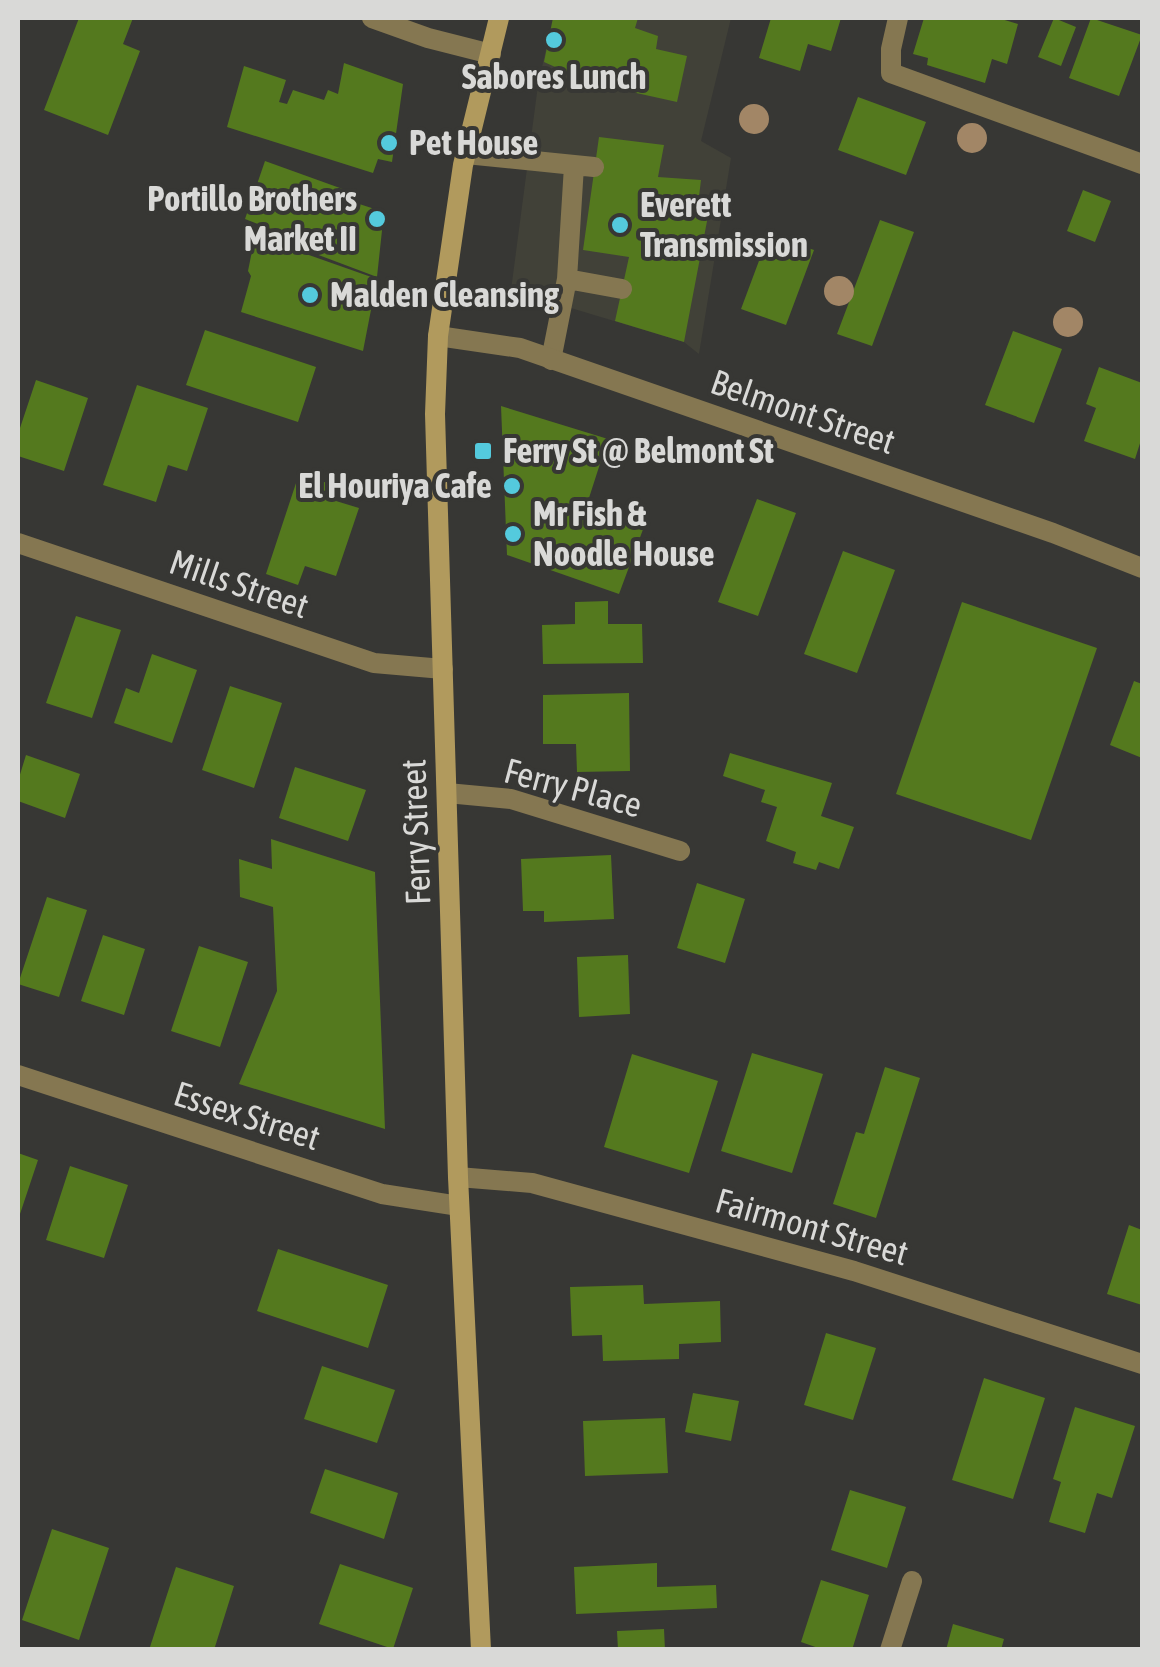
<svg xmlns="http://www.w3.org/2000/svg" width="1160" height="1667" font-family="'Asap Condensed',sans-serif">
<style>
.built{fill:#414138}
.building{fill:#54791e}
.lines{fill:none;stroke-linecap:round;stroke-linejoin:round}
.service{stroke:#857751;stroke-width:20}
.minor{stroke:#857751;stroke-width:20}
.tertiary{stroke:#857751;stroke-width:20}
.secondary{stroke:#b19a5d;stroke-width:20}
.tree{fill:#a28666}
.poi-dot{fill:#54cadd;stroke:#373734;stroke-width:4}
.labels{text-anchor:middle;stroke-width:8;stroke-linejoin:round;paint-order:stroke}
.poi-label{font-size:35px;font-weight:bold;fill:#d9d9d7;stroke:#373734;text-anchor:start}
.street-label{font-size:35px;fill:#d9d9d7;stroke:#373734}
</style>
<rect width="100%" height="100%" fill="#373734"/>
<!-- built -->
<path class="built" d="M553 18H731L701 141 731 158 699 354 684 342 511 290 538 85Z"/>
<!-- building -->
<path class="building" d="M79 18H133L123 44 140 51 108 135 44 110Z
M553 18H638L635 28 658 36 656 49 687 56 677 102 591 83 544 62Z
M771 18H841L831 51 808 44 800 71 759 58Z
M924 18H998L1018 24 1007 64 992 59 985 83 927 65 928 58 913 54Z
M1054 18 1076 27 1061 66 1038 57Z
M1091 18 1142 35 1119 96 1069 78Z
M344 63 403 84 392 162 378 159 373 173 227 127 244 66 286 80 279 102 287 104 293 90 324 100 328 90 338 94Z
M858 97 926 122 906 175 838 150Z
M599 137 664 145 658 177 701 180 697 213 708 216 684 342 615 321 629 257 583 250Z
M265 161 351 192 350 201 384 212 377 277 292 245 294 238 245 219Z
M1083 190 1111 201 1095 242 1067 231Z
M880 220 914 232 872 346 837 334Z
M769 234 814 250 786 325 741 309Z
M255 236 377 279 363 351 241 312 251 276 248 271Z
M205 330 316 367 298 422 186 385Z
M1013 331 1062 349 1034 423 985 405Z
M1099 367 1142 383V437L1135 459 1084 441 1096 408 1086 404Z
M36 380 88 398 64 471 18 456V434Z
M137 385 208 408 187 471 168 465 156 502 103 485Z
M501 406 608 439 588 501 645 524 619 594 507 555Z
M299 474 340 487 336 501 359 508 336 576 305 566 298 585 266 574Z
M757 499 796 513 758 616 718 602Z
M843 551 895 570 857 673 804 654Z
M608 601V624H642L643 663 543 664 542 625 575 624V602Z
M962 602 1097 648 1031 840 896 794Z
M76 616 121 630 92 718 46 703Z
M152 654 197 670 172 743 114 723 126 688 139 693Z
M1134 681 1142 684V758L1110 745Z
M230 686 282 703 254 788 202 770Z
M629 693 630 771 577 772 576 744H543V695Z
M730 753 832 783 821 816 854 827 839 869 819 862 816 870 793 863 796 852 766 841 777 807 761 802 765 790 723 776Z
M26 755 80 774 65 818 18 801V781Z
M295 767 366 790 348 841 279 818Z
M271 839 375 872 385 1129 239 1084 277 991 273 907 240 897 239 859 272 869Z
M611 855 614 919 544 922V911H523L521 859Z
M697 883 745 899 725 963 677 948Z
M47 897 87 910 59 997 18 984Z
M103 935 145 949 124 1015 81 1001Z
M199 946 248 962 220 1047 171 1031Z
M628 955 630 1014 579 1017 577 957Z
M752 1053 823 1074 792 1173 721 1151Z
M632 1054 718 1081 689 1173 604 1147Z
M885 1067 920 1078 876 1218 833 1204 856 1132 864 1134Z
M18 1153 38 1160 18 1220Z
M70 1166 128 1185 104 1258 46 1240Z
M1129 1225 1142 1230V1305L1107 1294Z
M278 1249 388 1285 368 1348 257 1311Z
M643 1285 644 1304 720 1301 721 1342 679 1344V1359L603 1361 602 1335 572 1336 570 1287Z
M826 1333 876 1348 853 1420 804 1405Z
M322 1366 395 1390 377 1443 304 1419Z
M984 1378 1045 1398 1013 1499 952 1480Z
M693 1393 739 1401 731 1441 685 1432Z
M1075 1407 1135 1426 1112 1498 1097 1493 1085 1533 1049 1522 1061 1482 1053 1479Z
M665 1418 668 1473 585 1476 583 1421Z
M325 1469 398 1493 384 1539 310 1513Z
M850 1490 906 1507 887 1568 831 1550Z
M52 1529 109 1548 79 1640 22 1620Z
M657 1563V1587L716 1585 717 1608 576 1614 574 1567Z
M340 1564 413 1588 393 1649 319 1624Z
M176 1567 234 1586 214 1650H149Z
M821 1580 869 1595 852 1650H824L801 1642Z
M953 1624 1004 1639 1001 1650H946Z
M664 1629 665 1650H618L617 1631Z"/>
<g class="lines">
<!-- service -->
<path class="service" d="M466 154 594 167
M567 279 622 289
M551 360 567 279 574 166"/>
<!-- minor -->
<path class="minor" d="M898 18 891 49V73L1142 164
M18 543 374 663 443 669
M447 793 511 799 680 851
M18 1075 382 1194 459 1206
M458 1177 532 1183 854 1271 1142 1364
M890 1650 912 1581"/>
<!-- tertiary -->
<path class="tertiary" d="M372 18 428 38 491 54
M438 336 520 348 1053 533 1142 568"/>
<!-- secondary -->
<path class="secondary" d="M481 1650 458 1177 435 414 438 336 463 165 499 18"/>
</g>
<!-- trees -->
<g class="tree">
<circle cx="754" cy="119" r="15"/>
<circle cx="972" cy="138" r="15"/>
<circle cx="839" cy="291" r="15"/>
<circle cx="1068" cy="322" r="15"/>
</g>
<!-- markers -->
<g class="poi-dot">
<circle cx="554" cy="40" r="10"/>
<circle cx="389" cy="143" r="10"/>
<circle cx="377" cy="219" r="10"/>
<circle cx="620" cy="225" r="10"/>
<circle cx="310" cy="295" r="10"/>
<rect x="473" y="441" width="20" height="20" rx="5"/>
<circle cx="512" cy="486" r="10"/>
<circle cx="513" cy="534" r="10"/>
</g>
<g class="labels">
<!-- poi labels -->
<g class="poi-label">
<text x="554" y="89" text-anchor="middle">Sabores Lunch</text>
<text x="409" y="155">Pet House</text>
<text x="357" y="211" text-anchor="end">Portillo Brothers<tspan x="357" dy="40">Market II</tspan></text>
<text x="640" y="217">Everett<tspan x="640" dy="40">Transmission</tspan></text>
<text x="330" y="307">Malden Cleansing</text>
<text x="503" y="463">Ferry St @ Belmont St</text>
<text x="492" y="498" text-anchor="end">El Houriya Cafe</text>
<text x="533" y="526">Mr Fish &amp;<tspan x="533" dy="40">Noodle House</tspan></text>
</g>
<!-- street labels -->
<g class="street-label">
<text transform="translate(803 412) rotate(19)" y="12">Belmont Street</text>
<text transform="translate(239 584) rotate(19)" y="12">Mills Street</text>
<text transform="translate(573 788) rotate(15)" y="12">Ferry Place</text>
<text transform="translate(416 832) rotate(-92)" y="12">Ferry Street</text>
<text transform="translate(247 1116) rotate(18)" y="12">Essex Street</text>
<text transform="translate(812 1227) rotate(16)" y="12">Fairmont Street</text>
</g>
</g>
<!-- border -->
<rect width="1160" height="1667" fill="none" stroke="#d9d9d7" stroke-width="40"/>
</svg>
